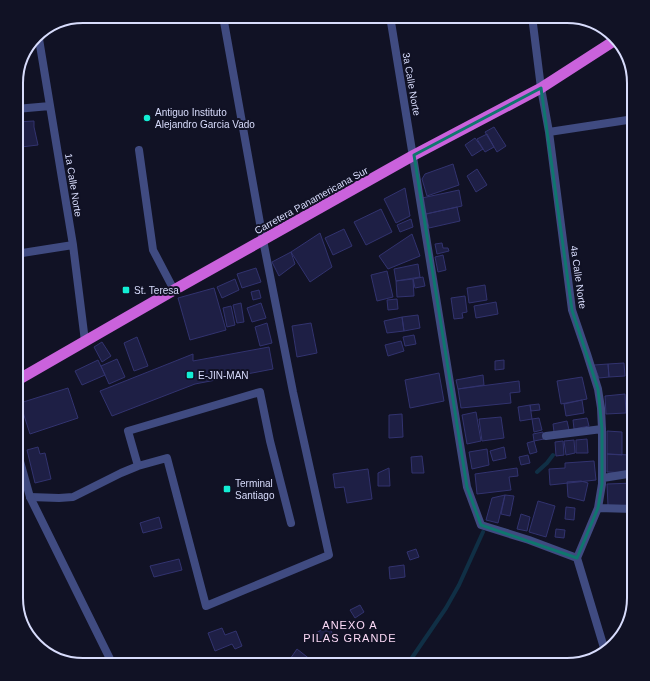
<svg xmlns="http://www.w3.org/2000/svg" width="650" height="681" font-family="Arial,sans-serif">
<style>
.lines{fill:none;stroke-linecap:round;stroke-linejoin:round}
.stream{stroke:#102f45;stroke-width:4}
.building{fill:#1e1f45;stroke:#32336f}
.service{stroke:#404b81;stroke-width:8}
.minor{stroke:#404b81;stroke-width:8}
.trunk{stroke:#ca62dc;stroke-width:11}
.marked{fill:none;stroke:#0f766e;stroke-width:3;stroke-linejoin:round}
.poi-dot{fill:#13edd4;stroke:#111225;stroke-width:1.5}
.labels{text-anchor:middle;stroke-width:4;stroke-linejoin:round;paint-order:stroke}
.street-label{font-size:10px;fill:#d8dcfc;stroke:#111225}
.poi-label{font-size:10px;fill:#d8dcfc;stroke:#111225;text-anchor:start}
.neighbourhood-label{font-size:11px;letter-spacing:1px;fill:#fcdaf7;stroke:#111225}
.rim{fill:none;stroke:#d8dcfc;stroke-width:2}
</style>
<rect width="100%" height="100%" fill="#111225"/>
<g class="lines">
<!-- stream -->
<path class="stream" d="M537 472 547 463 553 455
M407 665 446 608 459 585 483 532"/>
</g>
<!-- building -->
<path class="building" d="M34 121V127L38 145 21 147 16 122Z
M494 127 506 146 497 152 485 132Z
M487 134 494 147 485 152 477 139Z
M475 138 483 149 472 156 465 145Z
M453 164 459 185 427 196 422 179 425 174Z
M477 169 487 185 476 192 467 176Z
M405 188 410 216 396 223 384 199Z
M459 190 462 206 426 214 422 198Z
M457 207 460 221 429 228 426 214Z
M381 209 392 232 366 245 354 222Z
M411 219 413 227 400 232 397 225Z
M344 229 352 246 333 255 325 238Z
M320 233 332 267 310 282 291 252Z
M412 234 420 256 388 269 379 256Z
M442 243 443 248H448L449 251 437 254 435 244Z
M291 252 295 264 279 276 272 262Z
M443 255 446 270 438 272 435 257Z
M418 264 420 277 396 281 394 269Z
M256 268 261 282 242 288 237 274Z
M387 271 393 297 377 301 371 275Z
M423 277 425 286 415 288 413 279Z
M235 279 239 290 222 298 217 287Z
M413 279 414 296 397 297 396 281Z
M485 285 487 300 469 303 467 288Z
M214 288 226 330 190 340 178 298Z
M259 290 261 298 253 300 251 292Z
M465 296 467 312 462 313 463 318 454 319 451 298Z
M397 299 398 309 388 310 387 300Z
M496 302 498 314 476 318 474 306Z
M241 303 244 322 237 323 233 305Z
M261 303 266 318 252 322 247 308Z
M231 306 235 325 227 327 223 308Z
M418 315 420 328 404 331 402 317Z
M402 317 404 331 387 333 384 321Z
M267 323 272 343 260 346 255 327Z
M311 323 317 353 297 357 292 326Z
M414 335 416 344 405 346 403 337Z
M137 337 148 366 134 371 124 343Z
M401 341 404 351 388 356 385 345Z
M102 342 111 356 102 362 94 347Z
M269 347 273 369 195 384 112 416 100 391 193 354V361Z
M117 359 125 377 109 384 101 366Z
M98 360 105 375 82 385 75 371Z
M504 360V369L495 370V361Z
M624 363 625 376 609 377 608 364Z
M608 364 609 377 599 378 594 365Z
M627 364H634V375H628Z
M439 373 444 401 410 408 405 380Z
M483 375 484 385 458 389 456 380Z
M582 377 587 399 561 404 557 381Z
M519 381 520 392 510 393 511 403 461 408 458 389Z
M68 388 78 418 30 434 20 403Z
M625 394 626 413 606 414 605 396Z
M582 400 584 413 566 416 564 404Z
M539 404 540 410 531 411 530 405Z
M530 405 532 419 520 421 518 407Z
M476 412 481 441 467 444 462 415Z
M402 414 403 437 389 438V415Z
M501 417 504 438 482 441 479 419Z
M539 418 542 430 534 432 532 419Z
M587 418 589 426 574 429 573 420Z
M567 421 569 430 554 432 553 424Z
M607 431 622 432V455L607 454Z
M543 432 544 439 534 441 533 434Z
M587 439 588 453H576V440Z
M574 440 575 453 566 455 564 441Z
M534 441 537 452 530 454 527 443Z
M563 441 564 455 556 456 555 442Z
M38 447 40 454 45 453 51 479 35 483 27 450Z
M504 447 506 458 493 461 490 451Z
M487 449 489 465 472 469 469 452Z
M607 454 631 455 630 473 607 472Z
M528 455 530 463 521 465 519 457Z
M422 456 424 473H412L411 457Z
M594 461 596 480 550 485 549 469 565 468V463Z
M389 468 390 486H378V473Z
M517 468 518 476 509 477 511 490 477 494 475 474Z
M368 469 372 499 347 503 344 487 335 488 333 474Z
M581 481 588 483 584 501 568 497 567 482Z
M634 483V505L608 506 607 484Z
M505 495 498 523 486 520 492 498Z
M505 495 514 496 510 516 501 514Z
M538 501 555 506 546 537 529 532Z
M566 507 575 508 574 520 565 519Z
M521 514 530 517 527 531 517 529Z
M159 517 162 528 143 533 140 523Z
M556 529 565 530 564 538 555 537Z
M416 549 419 557 410 560 407 552Z
M179 559 182 570 154 577 150 566Z
M404 565 405 577 390 579 389 567Z
M360 605 364 612 355 618 350 610Z
M328 626 334 636 321 643 316 633Z
M222 628 225 635 236 631 242 646 235 649 232 644 215 651 208 633Z
M297 649 316 664V665H293L288 662Z"/>
<g class="lines">
<!-- service -->
<path class="service" d="M139 150 153 250 174 290
M138 466 128 431 260 392 270 441 291 523
M30 497 59 498 73 497 121 473 138 466 167 458 206 606 329 555 293 392 263 240"/>
<!-- minor -->
<path class="minor" d="M223 16 263 240
M390 16 467 487 481 525 529 540 577 558
M532 16 541 88 549 132 572 310 587 354 598 389 601 408 602 429V484L598 508 577 558
M38 33 73 245 85 341
M16 109 50 106
M549 132 634 119
M16 254 73 245
M546 436 602 429
M16 447 30 497 113 665
M603 478 634 473
M598 508 634 509
M577 558 605 651"/>
<!-- trunk -->
<path class="trunk" d="M16 381 174 290 414 155 541 88 617 39"/>
</g>
<!-- marked area -->
<path class="marked" d="M541 88 572 310 598 389 602 429V484L598 508 577 558 481 525 467 487 414 155Z"/>
<!-- markers -->
<g class="poi-dot">
<circle cx="147" cy="118" r="4"/>
<rect x="122" y="286" width="8" height="8" rx="2"/>
<rect x="186" y="371" width="8" height="8" rx="2"/>
<rect x="223" y="485" width="8" height="8" rx="2"/>
</g>
<g class="labels">
<!-- street labels -->
<g class="street-label">
<text transform="translate(412 84) rotate(80)" y="4">3a Calle Norte</text>
<text transform="translate(74 185) rotate(81)" y="4">1a Calle Norte</text>
<text transform="translate(311 200) rotate(-29)" y="4">Carretera Panamericana Sur</text>
<text transform="translate(579 277) rotate(82)" y="4">4a Calle Norte</text>
</g>
<!-- poi labels -->
<g class="poi-label">
<text x="155" y="116">Antiguo Instituto<tspan x="155" dy="12">Alejandro Garcia Vado</tspan></text>
<text x="134" y="294">St. Teresa</text>
<text x="198" y="379">E-JIN-MAN</text>
<text x="235" y="487">Terminal<tspan x="235" dy="12">Santiago</tspan></text>
</g>
<!-- neighbourhood labels -->
<g class="neighbourhood-label">
<text x="350" y="629">ANEXO A<tspan x="350" dy="13">PILAS GRANDE</tspan></text>
</g>
</g>
<!-- crop -->
<path d="M0 0H650V681H0ZM83 23H567A60 60 0 0 1 627 83V598A60 60 0 0 1 567 658H83A60 60 0 0 1 23 598V83A60 60 0 0 1 83 23Z" fill="#111225" fill-rule="evenodd"/>
<path class="rim" d="M83 23H567A60 60 0 0 1 627 83V598A60 60 0 0 1 567 658H83A60 60 0 0 1 23 598V83A60 60 0 0 1 83 23Z"/>
</svg>
